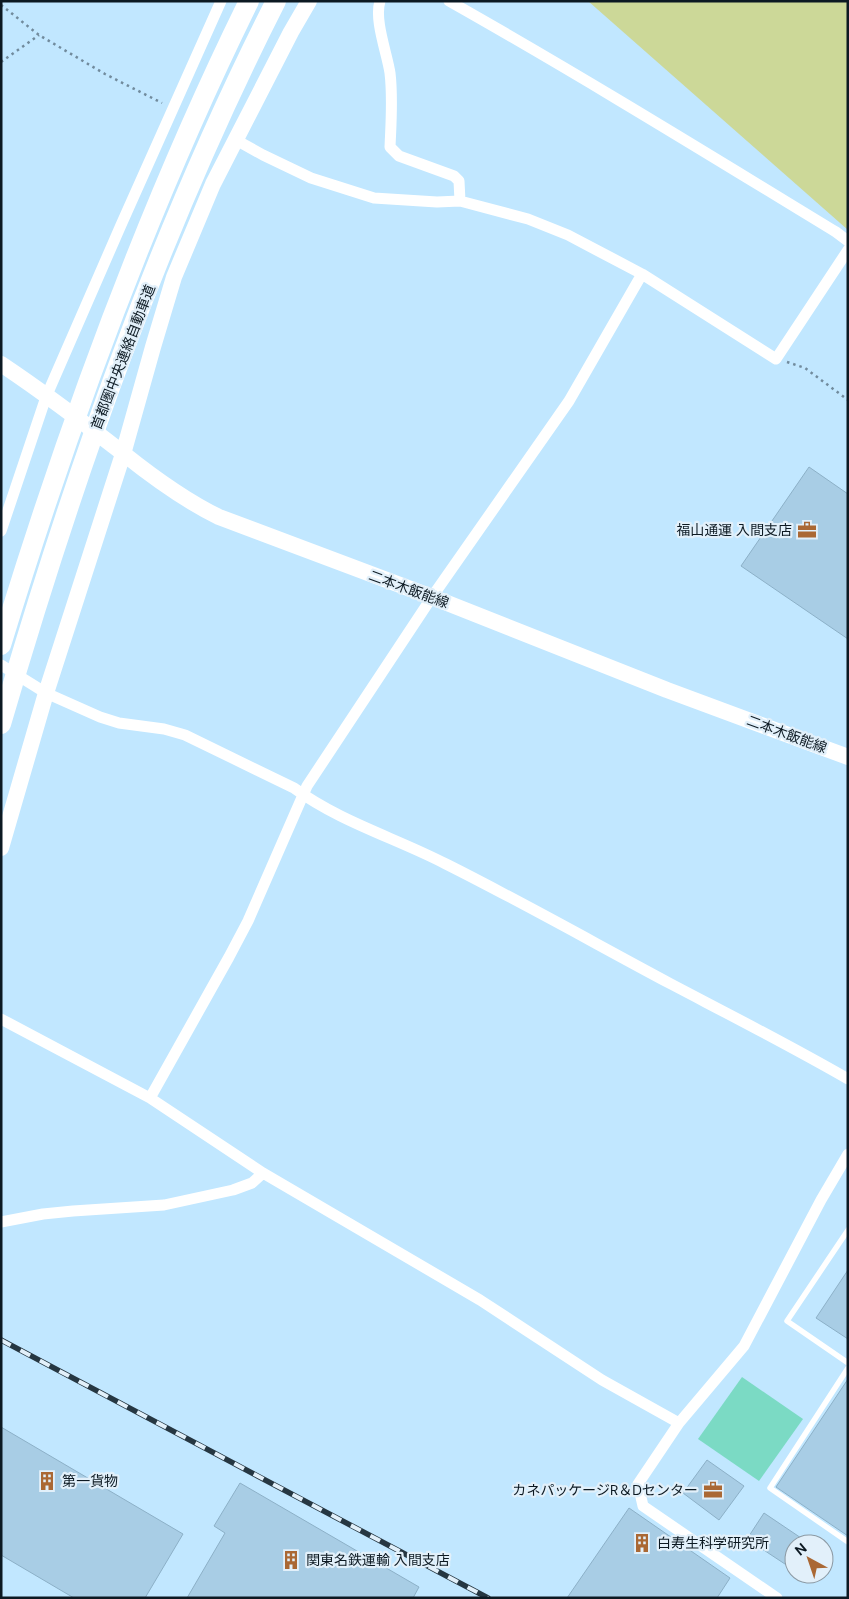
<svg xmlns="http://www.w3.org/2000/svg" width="849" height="1599" font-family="'DM Sans','Noto Sans JP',sans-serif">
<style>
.green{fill:#ccd898}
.water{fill:#7bdac4}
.building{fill:#a8cde5;stroke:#8cb0c7}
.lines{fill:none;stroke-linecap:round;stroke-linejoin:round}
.path{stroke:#718b9d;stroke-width:2.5;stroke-dasharray:2.5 4;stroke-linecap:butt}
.lane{stroke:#fff;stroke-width:5.5}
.street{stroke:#fff;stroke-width:11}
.secondary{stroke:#fff;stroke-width:16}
.highway{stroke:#fff;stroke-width:20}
.rail-casing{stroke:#263742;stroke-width:5.5}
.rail{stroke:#e2f0fa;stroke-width:4;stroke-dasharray:11;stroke-linecap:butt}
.labels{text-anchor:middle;stroke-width:4.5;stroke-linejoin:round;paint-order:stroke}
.street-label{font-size:14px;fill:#0c1922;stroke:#e2f0fa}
.poi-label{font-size:14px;fill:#0c1922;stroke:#e2f0fa;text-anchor:start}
</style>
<rect width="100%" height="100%" fill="#c1e7ff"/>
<!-- green -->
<path class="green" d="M588 1H848V230Z"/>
<!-- water -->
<path class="water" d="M742 1377 803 1419 759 1481 698 1439Z"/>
<!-- building -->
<path class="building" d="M809 467 848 494V639L741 566Z
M848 1270V1339L816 1318Z
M848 1379V1536L776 1487Z
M1 1427 183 1534 145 1598H74L1 1555Z
M707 1460 744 1486 719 1520 683 1493Z
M240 1483 419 1587 413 1598H187L225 1533 214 1526Z
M629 1508 730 1578 717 1598H567Z
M764 1513 810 1544H794V1570L747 1539Z"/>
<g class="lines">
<!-- path -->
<path class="path" d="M1 5 39 35 105 74 162 103
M1 62 39 35
M787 362 805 368 848 400"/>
<!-- lane -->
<path class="lane" d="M848 1230 787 1321 848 1363
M848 1368 770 1488 848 1542"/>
<!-- street -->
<path class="street" d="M380 1C374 20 387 53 390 73 393 98 391 123 390 147L399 156 454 176 459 181 460 201
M449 1C580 75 708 154 836 232L848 241
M236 140 263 155 311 178 374 198 437 202 460 201 528 219 568 235 642 274 776 359 848 250
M1 531 46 397 121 225 221 1
M1 665 46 693 100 717 119 723 164 729 185 735 294 788C340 822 396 838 446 864 522 902 596 944 671 984 730 1015 789 1045 848 1079
M1 1019 150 1098 263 1173 480 1300 602 1380 679 1423
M150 1098 229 957 248 921 307 786 432 597 569 401 642 274
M1 1222 43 1214 73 1211 164 1205 233 1190 252 1183 263 1173
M777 1598 643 1506 638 1484 679 1423 744 1346 821 1200 848 1154"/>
<!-- secondary -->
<path class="secondary" d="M1 364C43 392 84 423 124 454 154 478 184 500 219 517L432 597 667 690 848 757
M1 848 46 693 123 454 153 347 174 277 213 184 291 32 309 1"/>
<!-- highway -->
<path class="highway" d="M1 645C68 425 147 208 249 1
M1 724C73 477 159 231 276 1"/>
<!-- rail casing -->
<g class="rail-casing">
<path id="rail" d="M1 1340 488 1598"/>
</g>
<!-- rail -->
<use href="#rail" class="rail"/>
</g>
<!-- icons -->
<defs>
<g id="office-bare" transform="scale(1.5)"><path d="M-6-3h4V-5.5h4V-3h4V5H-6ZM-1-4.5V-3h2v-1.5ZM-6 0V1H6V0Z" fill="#aa6834" stroke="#e2f0fa" stroke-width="2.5" paint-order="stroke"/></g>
<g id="building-bare" transform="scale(1.5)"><path d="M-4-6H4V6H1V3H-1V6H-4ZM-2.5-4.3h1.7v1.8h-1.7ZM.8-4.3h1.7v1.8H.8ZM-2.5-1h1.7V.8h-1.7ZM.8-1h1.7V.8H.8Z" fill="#aa6834" stroke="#e2f0fa" stroke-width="2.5" paint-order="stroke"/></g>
</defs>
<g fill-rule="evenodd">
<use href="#office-bare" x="807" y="530"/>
<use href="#building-bare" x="47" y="1481"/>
<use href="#office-bare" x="713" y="1490"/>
<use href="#building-bare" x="642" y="1543"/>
<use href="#building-bare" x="291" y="1560"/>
</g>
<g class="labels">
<!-- street labels -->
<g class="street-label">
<text transform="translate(123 357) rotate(-69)" y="5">首都圏中央連絡自動車道</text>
<text transform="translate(409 589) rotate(20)" y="5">二本木飯能線</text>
<text transform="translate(787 734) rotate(20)" y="5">二本木飯能線</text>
</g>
<!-- poi labels -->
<g class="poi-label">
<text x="792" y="535" text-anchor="end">福山通運 入間支店</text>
<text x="62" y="1486">第一貨物</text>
<text x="698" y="1495" text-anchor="end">カネパッケージR＆Dセンター</text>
<text x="657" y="1548">白寿生科学研究所</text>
<text x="306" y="1565">関東名鉄運輸 入間支店</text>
</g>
</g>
<!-- border -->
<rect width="849" height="1599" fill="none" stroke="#0c1922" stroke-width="5"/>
<!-- north arrow -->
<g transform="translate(809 1559) rotate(320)"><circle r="24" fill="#e2f0fa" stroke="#8c9aa4"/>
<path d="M0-4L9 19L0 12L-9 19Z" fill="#aa6834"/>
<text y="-8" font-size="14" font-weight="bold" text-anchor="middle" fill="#0c1922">N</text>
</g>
</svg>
